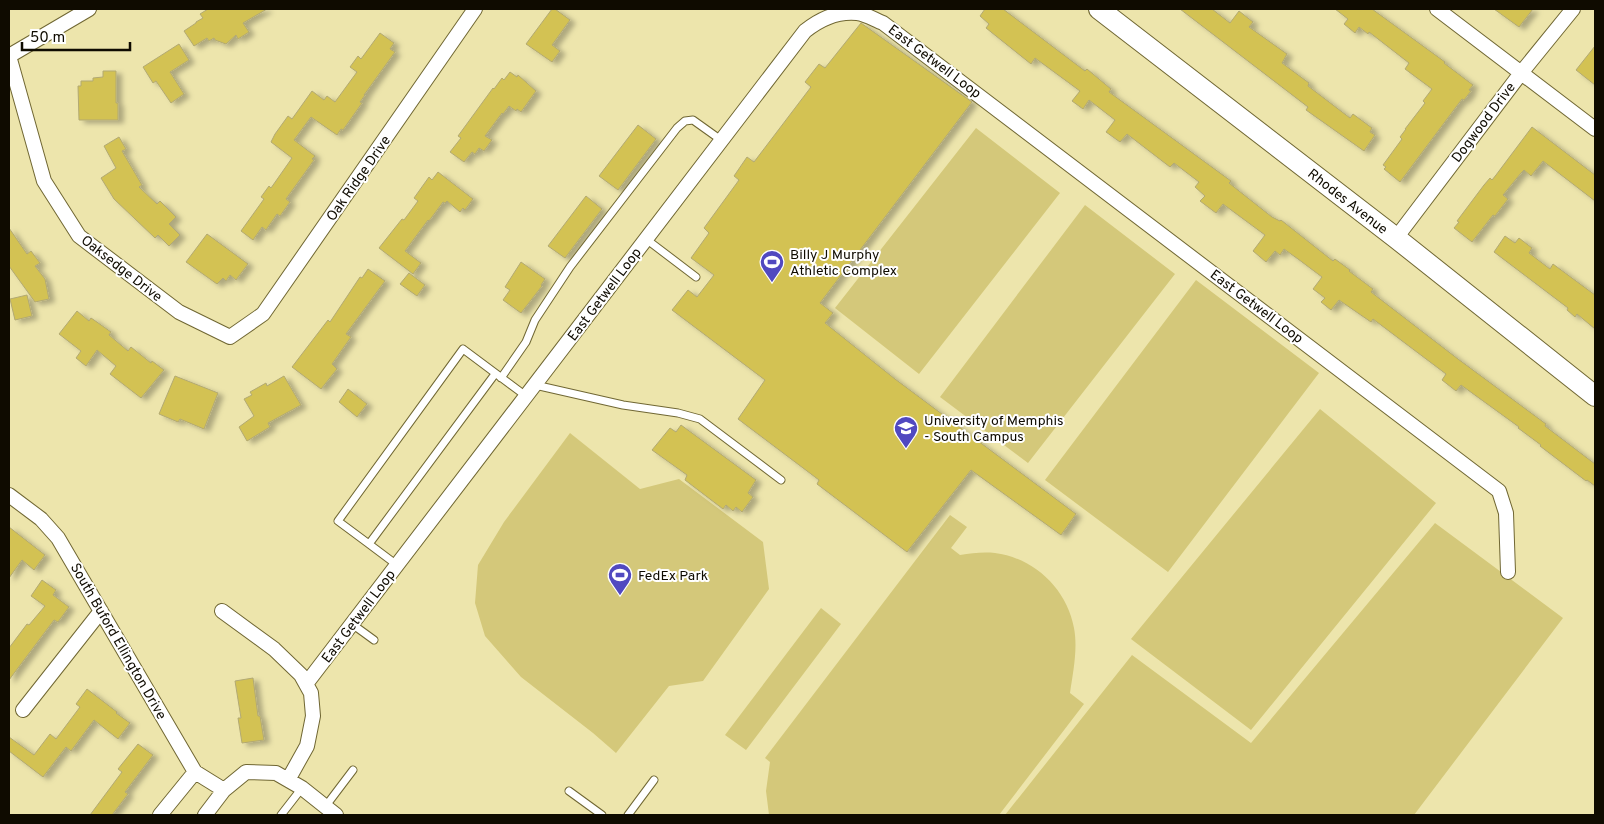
<svg xmlns="http://www.w3.org/2000/svg" width="1604" height="824" font-family="Overpass,sans-serif">
<style>
.green{fill:#d4c87a}
.building{fill:#d3c252;stroke:#b2a973;filter:url(#shadow)}
.lines{fill:none;stroke-linecap:round;stroke-linejoin:round}
.lane-casing{stroke:#706733;stroke-width:9}
.street-casing{stroke:#706733;stroke-width:16}
.secondary-casing{stroke:#706733;stroke-width:22}
.lane{stroke:#fff;stroke-width:7}
.street{stroke:#fff;stroke-width:14}
.secondary{stroke:#fff;stroke-width:20}
.labels{text-anchor:middle;stroke-width:4;stroke-linejoin:round;paint-order:stroke}
.street-label{font-size:14px;fill:#0f0b00;stroke:#fff}
.poi-label{font-size:14px;fill:#0f0b00;stroke:#fff;text-anchor:start}
</style>
<defs>
<filter id="shadow"><feDropShadow dx="5.5" dy="3" stdDeviation="2.5" flood-color="#0004"/></filter>
</defs>
<rect width="100%" height="100%" fill="#ede5ac"/>
<!-- green -->
<path class="green" d="M976 128 1060 193 919 374 835 308Z
M1085 205 1175 274 1028 463 940 397Z
M1196 280 1319 373 1168 572 1045 480Z
M1320 409 1436 503 1251 730 1131 639Z
M570 433 640 489 679 479 763 542 769 589 703 681 669 686 616 753 593 733 521 677 485 636 475 603 478 565 504 522Z
M950 515 967 527 951 548 960 555C972 553 983 552 995 553 1034 558 1067 589 1074 628 1078 649 1073 672 1070 693L1084 704 999 815H769L766 791 770 762 765 758Z
M1435 523 1563 618 1414 815H1005L1132 655 1251 743Z
M821 608 841 624 746 750 725 735Z"/>
<!-- building -->
<path class="building" d="M208 9H267L243 23 249 32 238 39 236 35 226 44 215 40 214 38 209 41 207 38 194 46 184 31 196 23V22L203 18 200 14Z
M552 9H555L570 20 552 45 560 51 552 62 526 44Z
M985 9H1003L1085 71 1087 69 1111 89 1109 92 1231 181 1229 183 1272 217 1280 221 1281 220 1333 261 1335 259 1350 270 1349 271 1373 289 1371 292 1458 359 1546 424 1545 426 1595 464V486L1587 480 1586 481 1540 446 1541 445 1518 428 1519 427 1461 385 1456 391 1442 380 1446 374 1373 319 1371 322 1339 300 1331 310 1321 302 1325 298 1313 289 1322 277 1298 259 1284 249 1280 255 1275 251 1266 262 1253 251 1265 235 1223 204 1216 213 1200 201 1205 196 1195 187 1199 182 1174 163 1170 167 1127 134 1120 142 1106 132 1115 120 1089 100 1083 109 1072 101 1080 91 1035 58 1031 64 986 28 989 24 980 16Z
M1180 9H1212L1230 23 1239 11 1253 22 1249 27 1287 54 1282 63 1309 83 1308 86 1312 89 1350 118 1353 114 1372 128 1370 132 1375 135 1364 151 1306 110 1308 107Z
M1335 9H1372L1445 62 1444 63 1473 85 1469 90 1471 91 1464 100 1462 99 1400 182 1384 169 1386 167 1383 165 1402 139 1400 137 1406 129H1405L1425 103 1423 101 1432 89 1405 69 1409 63 1369 32 1368 34 1359 27 1355 33 1344 24 1348 19Z
M1494 9H1533L1519 27Z
M861 23 972 102 820 303 833 313 825 323 895 379 1076 514 1061 535 971 470 907 552 817 484 819 480 738 419 765 380 672 310 688 290 697 297 714 275 691 258 709 233 704 228 739 180 734 176 747 157 754 162 811 87 805 82 819 64 825 68Z
M380 33 394 43 390 49 395 52 364 95H365L360 102 362 103 343 130 341 129 337 135 311 117 294 140 315 156 312 159 314 160 286 199 290 202 280 216 277 214 266 230 262 227 253 240 241 231 264 199 261 197 269 186 271 188 292 158 271 142 275 134 288 116 292 119 312 91 324 100 327 96 335 102 357 72 350 67 358 56 361 59Z
M179 44 189 60 170 72 184 94 171 103 156 81 153 83 143 67Z
M1595 46V85L1576 70Z
M103 71H116V103H118V120H79L78 86H81V81H93V78L103 77Z
M510 72 517 77 518 75 536 91 521 112 517 109 516 111 509 106 503 114 502 113 485 136 492 140 484 151 479 148 475 154 472 152 464 162 450 152 461 138 458 136 493 88 494 89 502 78 504 80Z
M638 125 656 139 618 190 599 176Z
M1532 127 1595 175V201L1543 161 1531 176 1524 170 1521 173 1503 195 1508 199 1495 216 1493 215 1472 242 1454 228 1459 222 1457 221 1484 185 1490 178 1492 180 1496 175Z
M119 137 126 149 122 151 142 185 139 187 157 204 160 201 176 217 169 224 180 235 169 246 158 235 155 238 114 199 101 178 116 168 104 146Z
M438 172 473 199 465 210 463 208 460 212 447 201 445 203 443 202 429 221 428 220 405 251 421 263 413 274 379 248 402 219 404 220 418 201 414 198 429 177 432 180Z
M586 196 602 209 565 258 548 246Z
M9 228 27 254 31 251 40 263 35 266 45 279 49 299 35 302 9 266Z
M207 234 248 264 236 280 230 275 226 281 223 278 217 284 186 262Z
M1505 236 1515 243 1519 238 1532 248 1529 253 1550 269 1553 264 1595 295V329L1577 314 1575 317 1567 310 1568 308 1494 252Z
M521 262 545 279 541 285 542 286 521 313 503 300 510 290 505 287Z
M368 269 385 281 346 334 351 337 332 364 337 369 321 389 292 367 328 320 330 322 360 277 362 278Z
M409 273 425 285 417 296 400 284Z
M27 295 32 316 15 320 10 299Z
M77 311 89 321 91 318 94 320 111 332 109 335 128 351 131 347 151 363 152 361 164 370 141 398 110 374 116 366 97 350 86 366 76 358 81 351 59 334Z
M175 376 218 393 204 429 180 419 178 422 159 414Z
M284 376 301 405 268 423 270 427 247 441 239 427 254 416 244 399 252 395 250 392 266 383 267 386Z
M348 389 367 404 357 417 339 402Z
M681 425 756 480 748 493 753 497 742 512 736 507 733 511 726 505 723 509 685 480 687 475 652 450 670 428 676 432Z
M9 527 45 555 34 570 22 560 9 578Z
M42 580 56 590 53 595 69 607 58 622 54 620 9 680V648L27 624 29 625 45 606 31 596Z
M253 678 258 716H260L264 740 242 743 238 718H241L235 681Z
M87 689 117 712 116 713 130 723 118 739 94 720 71 751 66 747 43 777 9 751V737L34 755 50 734 56 739 80 707 76 704Z
M138 744 153 755 125 792 128 794 112 815H90L122 772 118 769Z"/>
<g class="lines">
<!-- lane casing -->
<g class="lane-casing">
<path id="lane" d="M646 239 696 277
M495 374 369 544 338 521 463 349 526 396
M501 378 526 342 535 320 570 267 677 128 685 121 693 120 721 140
M535 385 623 405 678 413 700 419 781 480
M369 544 397 565
M352 624 374 640
M569 791 602 815
M325 807 353 770
M281 815 302 788
M628 815 654 780"/>
</g>
<!-- street casing -->
<g class="street-casing">
<path id="street" d="M1437 9 1595 129
M9 56 44 181 79 236 179 312 230 337 263 314 475 9
M9 56 89 9
M1396 238 1521 73 1573 9
M9 495 41 519 58 538 195 772 224 790
M222 611 274 649 301 675 311 693 313 716 307 746 288 780
M306 684 805 31C820 19 837 11 857 13 866 14 875 20 883 23L1499 491 1506 513 1508 572
M23 710 101 611
M160 815 195 772
M205 815 224 790 246 772 276 773 302 788 336 815"/>
</g>
<!-- secondary casing -->
<g class="secondary-casing">
<path id="secondary" d="M1099 9 1396 238 1595 396"/>
</g>
<!-- lane -->
<use href="#lane" class="lane"/>
<!-- street -->
<use href="#street" class="street"/>
<!-- secondary -->
<use href="#secondary" class="secondary"/>
</g>
<!-- icons -->
<defs>
<g id="stadium-pin" transform="scale(1.25)"><path d="M0 17L-7.5 6A9.5 9.5 0 1 1 7.5 6Z" fill="#5149c0" stroke="#fff"/><path d="M0-5a6.5 5 0 1 0 0 10a6.5 5 0 1 0 0-10ZM-3.5-1.8h7v3.6h-7Z" fill="#fff"/></g>
<g id="university-pin" transform="scale(1.25)"><path d="M0 17L-7.5 6A9.5 9.5 0 1 1 7.5 6Z" fill="#5149c0" stroke="#fff"/><path d="M0-5L7-2L0 1L-7-2ZM-4 1L0 2.5L4 1V4Q0 6-4 4Z" fill="#fff"/></g>
</defs>
<g fill-rule="evenodd">
<use href="#stadium-pin" x="772" y="262"/>
<use href="#university-pin" x="906" y="428"/>
<use href="#stadium-pin" x="620" y="575"/>
</g>
<g class="labels">
<!-- street labels -->
<g class="street-label">
<text transform="translate(935 61) rotate(37)" y="5">East Getwell Loop</text>
<text transform="translate(1483 122) rotate(-53)" y="5">Dogwood Drive</text>
<text transform="translate(358 178) rotate(-55)" y="5">Oak Ridge Drive</text>
<text transform="translate(1348 201) rotate(38)" y="5">Rhodes Avenue</text>
<text transform="translate(122 268) rotate(38)" y="5">Oaksedge Drive</text>
<text transform="translate(604 294) rotate(-53)" y="5">East Getwell Loop</text>
<text transform="translate(1257 306) rotate(37)" y="5">East Getwell Loop</text>
<text transform="translate(358 616) rotate(-53)" y="5">East Getwell Loop</text>
<text transform="translate(119 641) rotate(60)" y="5">South Buford Ellington Drive</text>
</g>
<!-- poi labels -->
<g class="poi-label">
<text x="790" y="259">Billy J Murphy<tspan x="790" dy="16">Athletic Complex</tspan></text>
<text x="924" y="425">University of Memphis<tspan x="924" dy="16">- South Campus</tspan></text>
<text x="638" y="580">FedEx Park</text>
</g>
</g>
<!-- border -->
<rect width="1604" height="824" fill="none" stroke="#0f0b00" stroke-width="20"/>
<!-- scale -->
<path d="M22 42v8h108v-8" fill="none" stroke="#0f0b00" stroke-width="2.5"/>
<text x="30" y="42" font-size="15" fill="#0f0b00" stroke="#ffffff" stroke-width="4" paint-order="stroke">50 m</text>
</svg>
